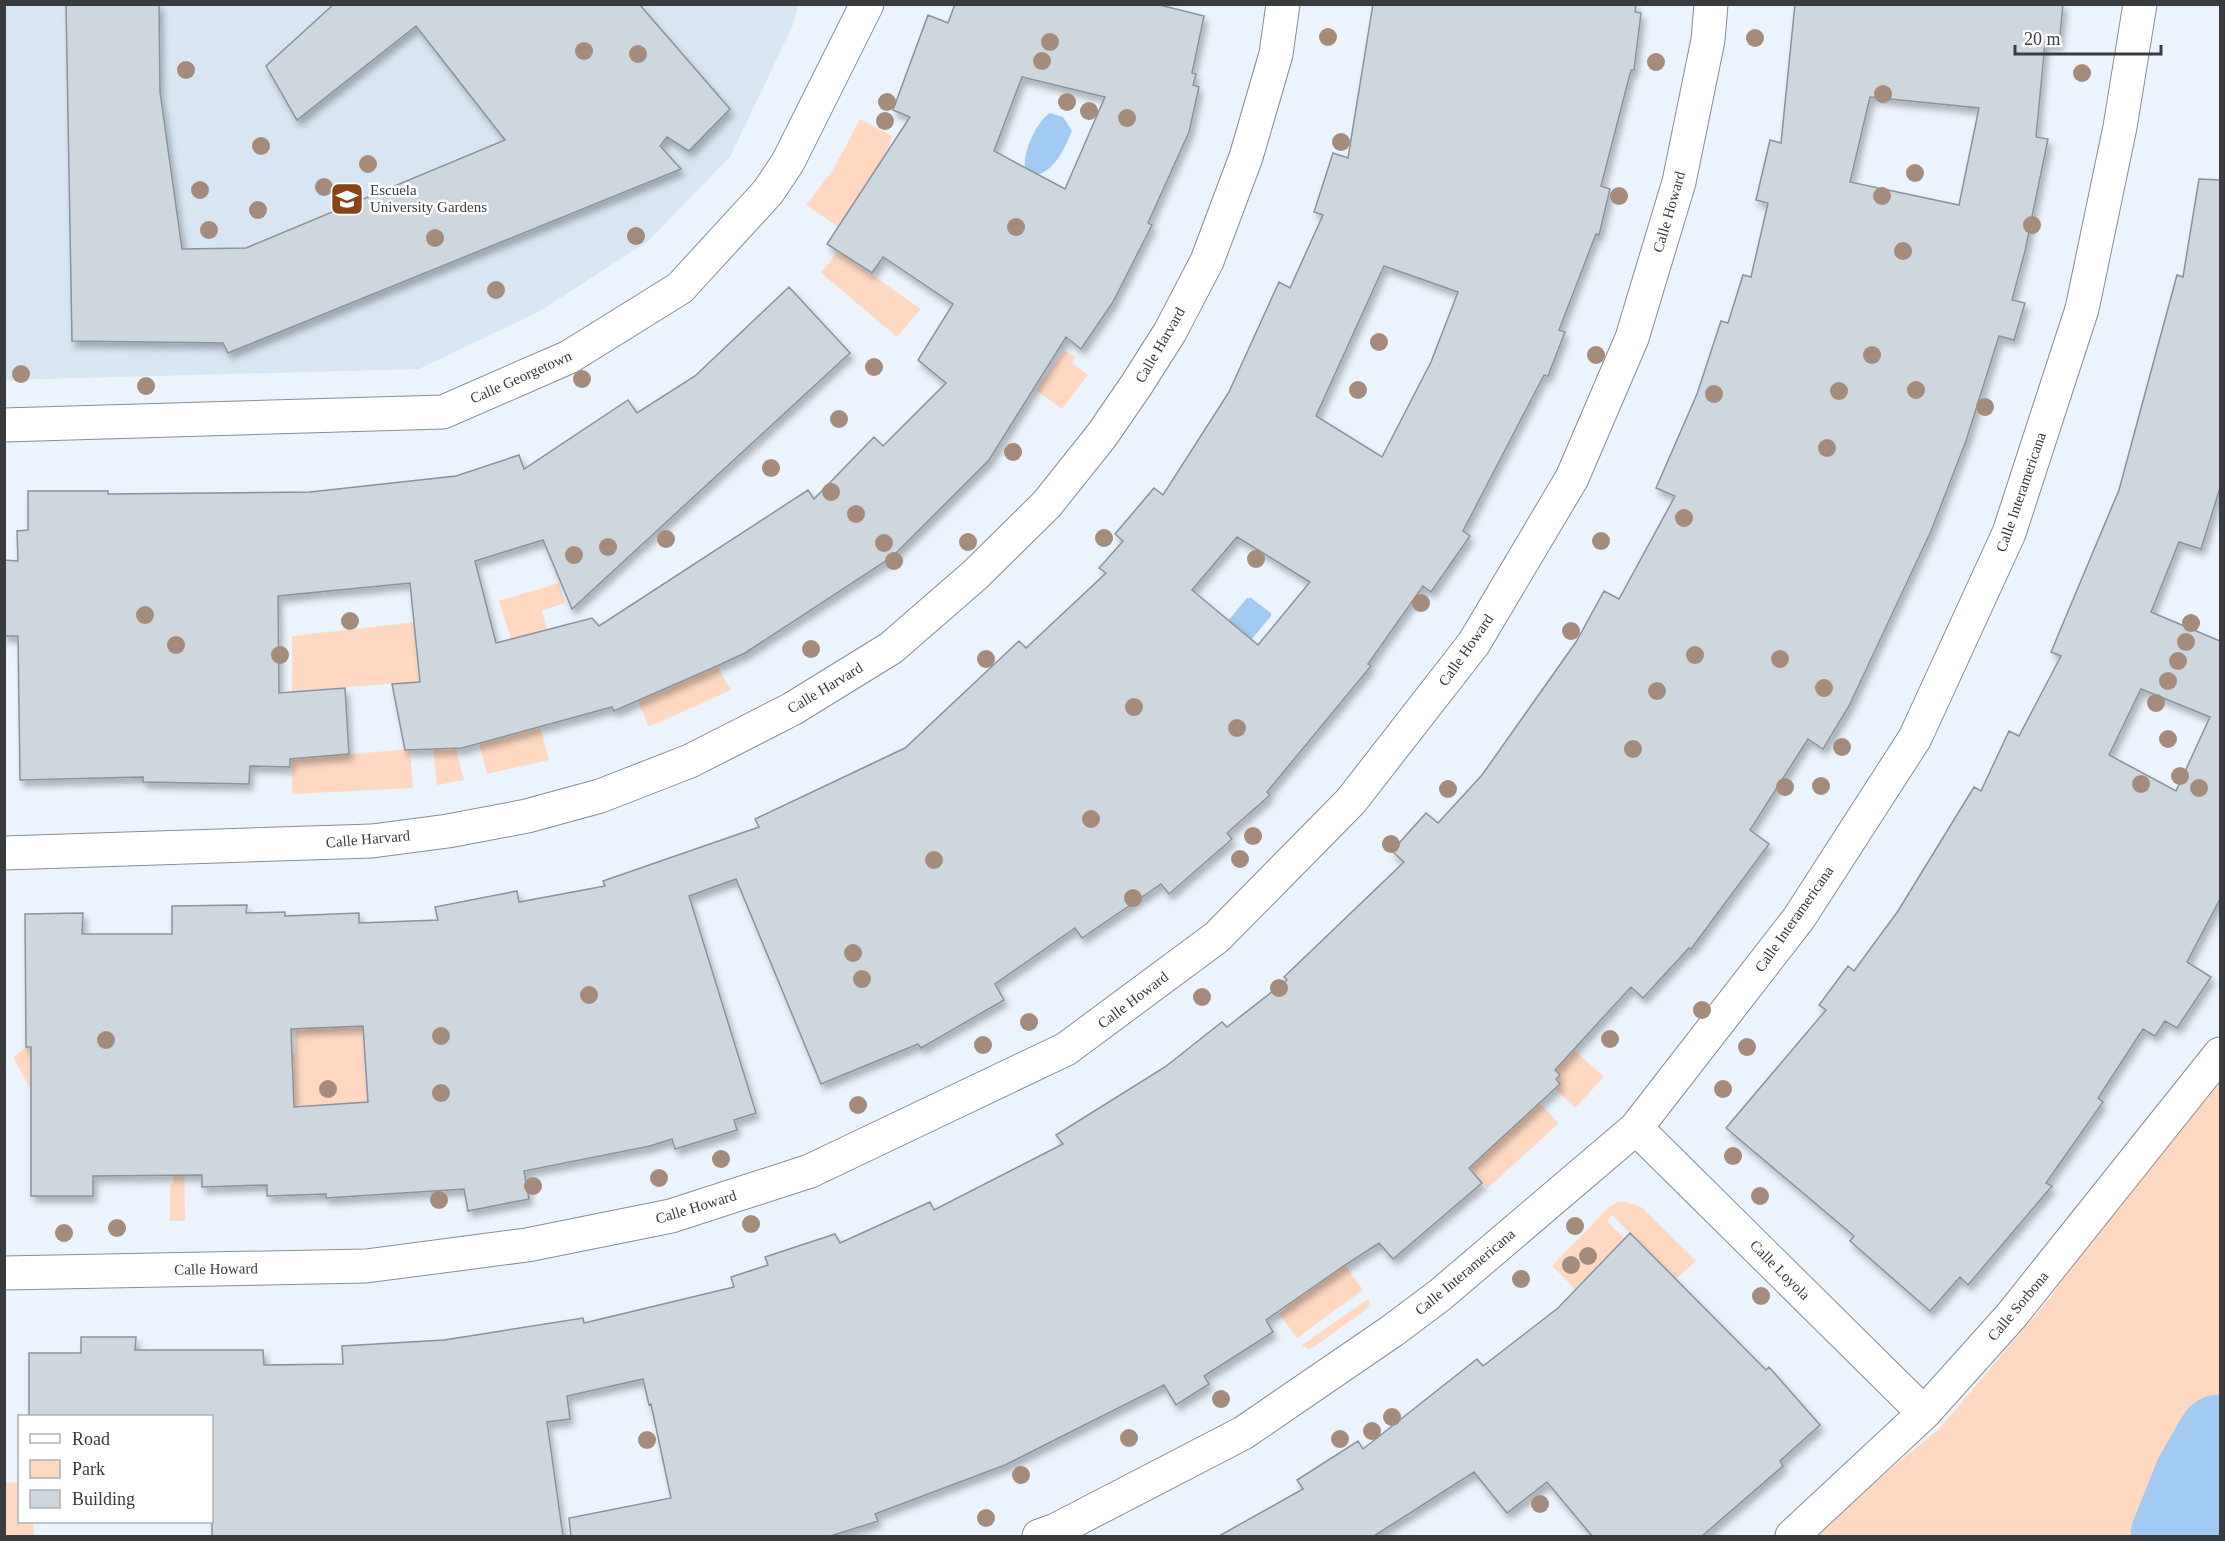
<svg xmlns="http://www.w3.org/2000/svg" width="2225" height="1541" font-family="Georgia,serif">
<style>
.built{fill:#d8e6f3}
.green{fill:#ffd8c2}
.water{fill:#a3caf2}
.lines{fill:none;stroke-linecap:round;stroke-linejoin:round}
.river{stroke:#a3caf2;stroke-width:87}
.building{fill:#ced6de;stroke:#8a929a;stroke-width:1.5;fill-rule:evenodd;filter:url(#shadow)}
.minor-casing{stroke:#868d95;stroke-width:35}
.minor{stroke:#fff;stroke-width:33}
.tree{fill:#a48b7b}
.labels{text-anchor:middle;stroke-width:5;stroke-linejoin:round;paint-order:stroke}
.poi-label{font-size:15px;fill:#383c3f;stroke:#fff;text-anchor:start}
.street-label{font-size:15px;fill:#383c3f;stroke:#fff}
</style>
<defs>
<filter id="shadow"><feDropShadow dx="3.5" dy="6" stdDeviation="3" flood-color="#0004"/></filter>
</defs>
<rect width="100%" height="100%" fill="#ebf3fc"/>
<!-- built -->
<path class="built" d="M4 5H798L793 25 730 157 647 242 538 312 419 369 5 380Z"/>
<!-- green -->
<path class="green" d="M860 119 892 136 886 154 838 227 806 205 833 170Z
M838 251 921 309 897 337 821 273Z
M1064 351 1076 357 1072 363 1088 375 1062 409 1036 390Z
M559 583 565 603 542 611 547 629 511 639 499 601Z
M426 621 486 741 540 727 549 760 487 774 477 736 454 742 464 780 437 785 433 748 412 682 324 689 329 756 410 749 413 788 292 794V636Z
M717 666 731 690 649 727 638 701Z
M296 1020 302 1029 363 1026 364 1051 397 1050 403 1100 294 1110 183 1093 185 1221H170V1185L173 1184 174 1175 171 1111 31 1090 13 1057 26 1047H93L153 1057 295 1054Z
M1554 1031 1604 1077 1575 1108 1555 1088 1560 1084 1556 1079 1559 1075 1528 1042 1539 1103 1559 1123 1488 1188 1385 1072Z
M2220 1065V1402L2197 1414 2171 1448 2135 1529 2130 1536H1816L1888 1471 1939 1429 1972 1390 2050 1298 2100 1226Z
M1619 1202H1627L1641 1207 1696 1261 1676 1279 1612 1215 1607 1221 1624 1238 1575 1289 1552 1266 1610 1206Z
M1345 1265 1363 1290 1297 1338 1279 1314 1290 1304Z
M1368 1299 1370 1303 1368 1308 1314 1347 1308 1349 1302 1345Z
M19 1482 20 1522H33L34 1536H5V1483Z"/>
<!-- water -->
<path class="water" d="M1050 113 1063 117 1072 131C1065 147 1055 172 1035 175L1025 167C1023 151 1037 121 1050 113Z
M1247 598H1251L1271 613V616L1231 664 1208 645Z"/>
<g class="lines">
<!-- river -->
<path class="river" d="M2174 1536 2198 1476 2220 1438"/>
</g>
<!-- building -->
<path class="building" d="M66 4H159L160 92 182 249 246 248 505 140 416 26 297 120 266 66 334 4H639L730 109 689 151 667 137 660 146 681 169 228 353 223 343 72 341Z
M955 4H1156L1204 16 1192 73 1196 74 1193 85 1199 87 1189 132 1148 223 1152 225 1113 302 1081 349 1066 337 989 460 892 557 745 653 717 666 614 711 612 707 462 748 405 750 392 684 420 682 410 583 278 596 279 693 345 688 349 754 290 759V767L250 766 249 784 143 782V777L20 780 18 636H4V560L18 561 17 531 28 530V491H108V494L310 492 456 476 519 455 524 469 628 400 637 413 695 376 789 287 850 353 572 609 543 540 475 561 496 643 592 618 599 626 808 490 814 499 874 437 883 446 946 383 918 360 953 304 883 257 872 273 827 244 910 117 893 110 928 15 948 23ZM1022 77 1105 97 1065 189 994 151Z
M1373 4H1636L1635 12 1641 13 1634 70H1631L1601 186 1610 189 1599 235 1596 234 1559 330 1565 332 1548 376 1544 375 1463 531 1470 536 1431 592 1423 586 1368 664 1371 666 1267 792 1270 795 1227 833 1232 839 1169 894 1161 884 1082 938 1075 928 995 984 1004 1000 921 1048 918 1044 821 1084 736 879 689 896 756 1113 734 1120 737 1130 675 1149 672 1139 650 1146 524 1171 529 1199 468 1211 464 1189 326 1198V1194L267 1196V1185L202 1187V1175L93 1176V1196H31V1047H26L25 914 83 913 82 934H172V906L247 905 246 913 285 912V916L359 913V923L438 920 435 907 517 891 519 902 605 886 603 881 759 827 755 819 905 748 1019 641 1026 648 1106 573 1099 568 1123 541 1115 534 1154 488 1163 495 1229 392 1279 282 1290 288 1323 215 1314 212 1333 153 1348 158ZM1384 266 1458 292 1431 362 1382 457 1316 416ZM1237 537 1310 582 1258 645 1192 590ZM363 1026 368 1102 294 1107 291 1029Z
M1795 4H2063L2059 45 2045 43 2036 137 2048 139 2025 251 2012 300 2025 303 2014 340 1999 336 1966 441 1931 531 1849 706 1823 749 1808 739 1750 830 1769 844 1691 949 1689 948 1643 998 1631 987 1555 1070 1560 1075 1556 1079 1560 1084 1469 1168 1482 1183 1393 1259 1379 1243 1345 1265 1266 1320 1273 1332 1204 1376 1209 1384 1176 1405 1164 1385 1005 1465 875 1514 878 1521 831 1536H571L569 1518 671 1498 651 1404 649 1405 643 1379 567 1396 570 1419 547 1422 563 1536H212V1416H29V1353H81V1337H136L135 1350H263L264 1365 343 1364 342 1346 444 1340 583 1318 584 1323 734 1287 731 1277 768 1265 765 1257 835 1234 840 1243 930 1202 934 1210 1063 1144 1056 1135 1165 1067 1222 1022 1227 1027 1287 980 1284 977 1404 862 1392 851 1426 813 1438 823 1482 775 1576 642 1604 591 1619 599 1675 496 1656 488 1697 394 1721 321 1728 323 1743 275 1751 277 1768 203 1756 200 1770 140 1781 143ZM1870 97 1979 108 1959 205 1850 182Z
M2199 179 2220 180V488L2201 549 2179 542 2151 612 2220 641V899L2187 962 2211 977 2177 1028 2165 1021 2155 1036 2143 1029 2098 1098 2103 1102 2046 1183 2052 1186 1968 1285 1960 1277 1930 1311 1850 1241 1854 1236 1726 1128 1826 1010 1819 1005 1848 966 1854 971 1898 911 1974 787 1981 791 2009 731 2019 736 2061 656 2051 652 2119 490 2177 275 2183 277ZM2141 689 2210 717 2176 791 2109 755Z
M1630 1233 1766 1370 1769 1367 1820 1425 1780 1461 1783 1466 1702 1536H1592L1547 1482 1507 1513 1474 1472 1374 1536H1219L1303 1489 1297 1480 1358 1441 1363 1449 1477 1359 1483 1366 1558 1308Z"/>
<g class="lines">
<!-- minor casing -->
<g class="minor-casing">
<path id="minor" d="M4 425 443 412 569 357 680 288 768 192 788 162 867 4
M4 853 372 841 448 831 527 816 600 796 690 761 792 709 891 648 975 575 1047 504 1102 435 1137 384 1170 332 1207 261 1246 157 1276 54 1283 4
M1636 1128 1924 1413
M4 1273 366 1266 527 1245 671 1216 810 1171 1066 1049 1217 937 1351 801 1474 643 1572 478 1632 338 1679 182 1708 40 1711 4
M1039 1536 1056 1530 1243 1433 1392 1331 1440 1295 1636 1128 1799 918 1915 738 2009 533 2082 309 2120 127 2140 4
M1792 1536 1924 1413 2011 1316 2220 1054"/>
</g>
<!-- minor -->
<use href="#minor" class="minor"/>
</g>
<!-- trees -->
<g class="tree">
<circle cx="1328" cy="37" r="9"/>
<circle cx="1755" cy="38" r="9"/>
<circle cx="1050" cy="42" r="9"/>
<circle cx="584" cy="51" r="9"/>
<circle cx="638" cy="54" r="9"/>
<circle cx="1042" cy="61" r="9"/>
<circle cx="1656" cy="62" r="9"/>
<circle cx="186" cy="70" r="9"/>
<circle cx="2082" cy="73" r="9"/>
<circle cx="1883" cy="94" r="9"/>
<circle cx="887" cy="102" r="9"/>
<circle cx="1067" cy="102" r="9"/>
<circle cx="1089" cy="111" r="9"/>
<circle cx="1127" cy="118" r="9"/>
<circle cx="885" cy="121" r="9"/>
<circle cx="1341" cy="142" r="9"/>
<circle cx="261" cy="146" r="9"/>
<circle cx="368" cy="164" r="9"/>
<circle cx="1915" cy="173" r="9"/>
<circle cx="324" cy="187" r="9"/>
<circle cx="200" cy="190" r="9"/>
<circle cx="1619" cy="196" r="9"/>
<circle cx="1882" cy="196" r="9"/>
<circle cx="258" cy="210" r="9"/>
<circle cx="2032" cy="225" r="9"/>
<circle cx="1016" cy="227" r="9"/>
<circle cx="209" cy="230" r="9"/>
<circle cx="636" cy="236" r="9"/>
<circle cx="435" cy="238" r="9"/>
<circle cx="1903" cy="251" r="9"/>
<circle cx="496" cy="290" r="9"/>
<circle cx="1379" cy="342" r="9"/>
<circle cx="1596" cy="355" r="9"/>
<circle cx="1872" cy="355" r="9"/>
<circle cx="874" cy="367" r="9"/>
<circle cx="21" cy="374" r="9"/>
<circle cx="582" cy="379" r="9"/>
<circle cx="146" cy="386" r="9"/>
<circle cx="1358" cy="390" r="9"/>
<circle cx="1916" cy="390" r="9"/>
<circle cx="1839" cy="391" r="9"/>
<circle cx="1714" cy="394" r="9"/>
<circle cx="1985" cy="407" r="9"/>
<circle cx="839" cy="419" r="9"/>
<circle cx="1827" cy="448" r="9"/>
<circle cx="1013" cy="452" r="9"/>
<circle cx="771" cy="468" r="9"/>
<circle cx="831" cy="492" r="9"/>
<circle cx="856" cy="514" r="9"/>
<circle cx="1684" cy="518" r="9"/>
<circle cx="1104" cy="538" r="9"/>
<circle cx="666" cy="539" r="9"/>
<circle cx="1601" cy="541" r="9"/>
<circle cx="968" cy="542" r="9"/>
<circle cx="884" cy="543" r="9"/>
<circle cx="608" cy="547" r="9"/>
<circle cx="574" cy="555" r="9"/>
<circle cx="1256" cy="559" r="9"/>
<circle cx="894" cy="561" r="9"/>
<circle cx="1421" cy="603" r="9"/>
<circle cx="145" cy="615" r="9"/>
<circle cx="350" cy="621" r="9"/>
<circle cx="2191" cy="623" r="9"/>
<circle cx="1571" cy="631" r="9"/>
<circle cx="2186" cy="642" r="9"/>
<circle cx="176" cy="645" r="9"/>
<circle cx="811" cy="649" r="9"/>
<circle cx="280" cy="655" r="9"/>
<circle cx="1695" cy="655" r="9"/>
<circle cx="986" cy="659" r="9"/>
<circle cx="1780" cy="659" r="9"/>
<circle cx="2178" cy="661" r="9"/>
<circle cx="2168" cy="681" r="9"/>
<circle cx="1824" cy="688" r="9"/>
<circle cx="1657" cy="691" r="9"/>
<circle cx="2156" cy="703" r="9"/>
<circle cx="1134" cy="707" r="9"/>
<circle cx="1237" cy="728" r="9"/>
<circle cx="2168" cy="739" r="9"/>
<circle cx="1842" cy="747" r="9"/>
<circle cx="1633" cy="749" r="9"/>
<circle cx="2180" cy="776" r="9"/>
<circle cx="2141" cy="784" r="9"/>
<circle cx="1821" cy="786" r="9"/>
<circle cx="1785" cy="787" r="9"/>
<circle cx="2199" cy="788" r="9"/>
<circle cx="1448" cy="789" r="9"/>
<circle cx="1091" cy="819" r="9"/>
<circle cx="1253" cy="836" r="9"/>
<circle cx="1391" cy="844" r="9"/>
<circle cx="1240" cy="859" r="9"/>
<circle cx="934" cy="860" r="9"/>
<circle cx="1133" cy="898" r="9"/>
<circle cx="853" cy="953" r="9"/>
<circle cx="862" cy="979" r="9"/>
<circle cx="1279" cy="988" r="9"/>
<circle cx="589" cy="995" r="9"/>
<circle cx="1202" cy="997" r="9"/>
<circle cx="1702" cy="1010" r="9"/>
<circle cx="1029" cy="1022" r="9"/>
<circle cx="441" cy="1036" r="9"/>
<circle cx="1610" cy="1039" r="9"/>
<circle cx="106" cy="1040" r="9"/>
<circle cx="983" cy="1045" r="9"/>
<circle cx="1747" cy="1047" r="9"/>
<circle cx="328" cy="1089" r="9"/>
<circle cx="1723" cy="1089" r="9"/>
<circle cx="441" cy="1093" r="9"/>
<circle cx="858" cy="1105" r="9"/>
<circle cx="1733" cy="1156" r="9"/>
<circle cx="721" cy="1159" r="9"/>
<circle cx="659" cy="1178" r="9"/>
<circle cx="533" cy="1186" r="9"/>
<circle cx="1760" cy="1196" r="9"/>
<circle cx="439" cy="1200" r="9"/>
<circle cx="751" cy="1224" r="9"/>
<circle cx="1575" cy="1226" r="9"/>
<circle cx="117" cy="1228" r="9"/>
<circle cx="64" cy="1233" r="9"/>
<circle cx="1588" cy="1256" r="9"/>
<circle cx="1571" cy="1265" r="9"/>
<circle cx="1521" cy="1279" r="9"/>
<circle cx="1761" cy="1296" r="9"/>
<circle cx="1221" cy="1399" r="9"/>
<circle cx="1392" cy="1417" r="9"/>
<circle cx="1372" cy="1431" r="9"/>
<circle cx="1129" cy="1438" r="9"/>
<circle cx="1340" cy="1439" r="9"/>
<circle cx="647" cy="1440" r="9"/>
<circle cx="1021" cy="1475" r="9"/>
<circle cx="1540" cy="1504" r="9"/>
<circle cx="986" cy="1518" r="9"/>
</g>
<!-- icons -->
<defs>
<g id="school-square" transform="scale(1.725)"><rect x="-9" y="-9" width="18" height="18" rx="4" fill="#874415" stroke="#fff"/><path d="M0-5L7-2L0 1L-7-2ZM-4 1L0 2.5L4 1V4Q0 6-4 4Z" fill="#fff"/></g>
</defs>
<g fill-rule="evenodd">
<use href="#school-square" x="347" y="199"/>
</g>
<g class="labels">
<!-- poi labels -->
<g class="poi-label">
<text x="370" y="195">Escuela<tspan x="370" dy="17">University Gardens</tspan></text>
</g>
<!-- street labels -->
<g class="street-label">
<text transform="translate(1669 212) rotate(-74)" y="5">Calle Howard</text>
<text transform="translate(1160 345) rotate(-60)" y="5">Calle Harvard</text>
<text transform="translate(521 377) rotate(-24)" y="5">Calle Georgetown</text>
<text transform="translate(2021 492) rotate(-71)" y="5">Calle Interamericana</text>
<text transform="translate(1466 650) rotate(-55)" y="5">Calle Howard</text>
<text transform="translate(825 688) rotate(-31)" y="5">Calle Harvard</text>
<text transform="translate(368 839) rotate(-5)" y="5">Calle Harvard</text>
<text transform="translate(1794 919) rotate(-55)" y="5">Calle Interamericana</text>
<text transform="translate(1133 1000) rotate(-37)" y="5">Calle Howard</text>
<text transform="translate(696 1207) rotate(-17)" y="5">Calle Howard</text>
<text transform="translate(216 1269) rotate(-1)" y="5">Calle Howard</text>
<text transform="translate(1780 1270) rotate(45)" y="5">Calle Loyola</text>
<text transform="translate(1465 1272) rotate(-40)" y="5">Calle Interamericana</text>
<text transform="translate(2018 1306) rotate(-50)" y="5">Calle Sorbona</text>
</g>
</g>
<!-- border -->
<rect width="2225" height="1541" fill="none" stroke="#383c3f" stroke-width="12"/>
<!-- legend -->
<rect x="18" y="1415" width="195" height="108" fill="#ffffff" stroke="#afb1b2" stroke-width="1.5"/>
<rect x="30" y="1434" width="30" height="9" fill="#ffffff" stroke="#afb1b2" stroke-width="1.5"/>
<text x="72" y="1445" font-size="18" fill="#383c3f">Road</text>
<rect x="30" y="1460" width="30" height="18" fill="#ffd8c2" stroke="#afb1b2" stroke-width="1.5"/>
<text x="72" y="1475" font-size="18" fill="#383c3f">Park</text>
<rect x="30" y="1490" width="30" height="18" fill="#ced6de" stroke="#afb1b2" stroke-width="1.5"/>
<text x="72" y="1505" font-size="18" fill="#383c3f">Building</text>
<!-- scale -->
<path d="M2015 45v9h146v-9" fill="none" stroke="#383c3f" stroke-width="3"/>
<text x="2024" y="45" font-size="18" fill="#383c3f" stroke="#ffffff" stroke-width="4.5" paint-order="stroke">20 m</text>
</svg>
